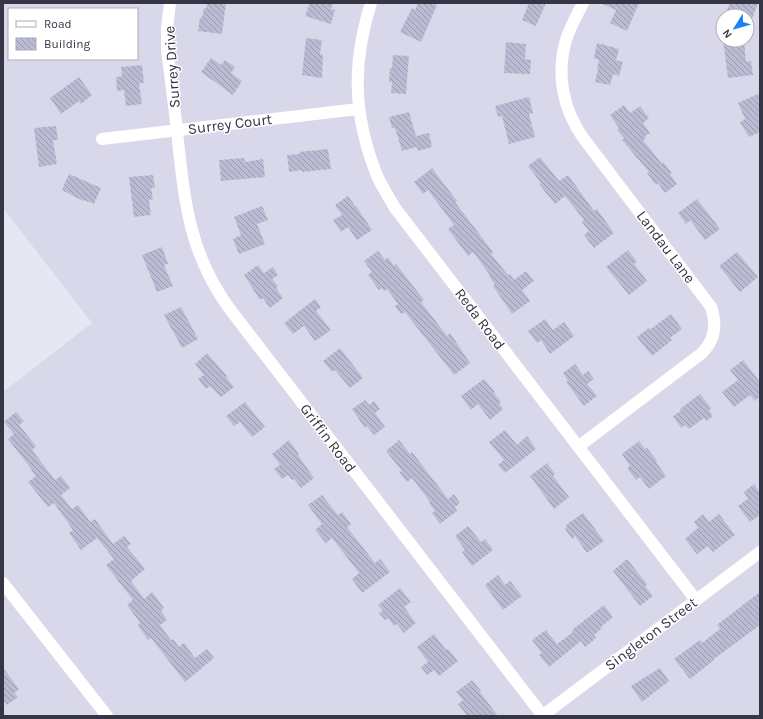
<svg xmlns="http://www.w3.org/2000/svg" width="763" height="719" font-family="Karla,sans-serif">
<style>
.residential{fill:#d9d8eb;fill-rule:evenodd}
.building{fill:url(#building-back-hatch)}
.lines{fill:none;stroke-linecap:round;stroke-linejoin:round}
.minor{stroke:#fff;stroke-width:12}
.labels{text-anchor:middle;stroke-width:3;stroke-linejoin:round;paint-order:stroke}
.street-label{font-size:15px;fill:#353545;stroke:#fff}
</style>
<defs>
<pattern id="building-back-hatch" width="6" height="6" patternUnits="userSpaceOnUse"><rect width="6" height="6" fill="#bbbcd4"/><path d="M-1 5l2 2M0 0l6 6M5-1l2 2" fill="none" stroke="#999aae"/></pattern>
</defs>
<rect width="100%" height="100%" fill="#e7e6f3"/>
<!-- residential -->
<path class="residential" d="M3 3H760V716H3V392L92 323 3 208ZM9 9H137V59H9ZM723 16H747V40H723Z"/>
<!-- building -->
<path class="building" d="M207 3H226L222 34 198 31 200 17 202 18 204 8 206 9Z
M310 3H333L331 9 335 10 331 24 305 16Z
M418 3H432L437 5 421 42 400 32 412 8 415 10Z
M529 3H546L536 26 522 20Z
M600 3H639L627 31 610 23 616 10Z
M730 3H758L752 19 747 17V16H743L727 10Z
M306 38 322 40 320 54 323 55 322 78 302 75Z
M723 40H744L746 62 751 61 753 75 728 78Z
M506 42 526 44 525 59 531 60 530 74 504 73Z
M597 43 619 49 616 60 623 62 619 76 613 74 610 85 595 82 598 69H597L599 60 594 58Z
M393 55 409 56 406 94 391 93 392 82H389L390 68H392Z
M211 58 221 65 225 60 235 67 231 73 242 81 233 95 201 72Z
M142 65 144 83H139L142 104 126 106 124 90 117 91 116 77 122 76 121 67Z
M79 77 92 95 81 104 79 101 61 114 50 98Z
M760 93V132L749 137 740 122 745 119 738 103Z
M529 97 533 113 529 114 535 137 509 144 502 116 498 117 495 106Z
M624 105 630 113 640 106 649 118 643 123 650 133 645 136 646 138 643 140 662 164 663 162 672 173 670 174 677 184 665 193 658 183 656 185 647 173 649 172 622 140 624 138 617 130 619 128 610 115Z
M409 112 416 136 429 133 432 147 418 151 417 147 402 151 395 128H392L389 117Z
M56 126 58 140H53L57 164 39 167 34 128Z
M328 149 331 169 302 172V170L289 172 287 155 300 154 299 152Z
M540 157 559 181 568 175 594 211 597 209 614 233 594 248 584 235 589 231 582 222 584 220 565 196 555 204 539 184 541 183 528 166Z
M244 158 245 162 263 159 265 177 221 181 219 160Z
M432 168 457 201 455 202 493 252 491 254 508 275 510 274 514 280 526 271 534 281 522 290 530 301 512 314 493 286 495 285 489 276 490 275 473 252 468 256 448 229 454 225 428 190 423 194 414 182Z
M69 174 101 188 94 204 84 200 83 201 62 190Z
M153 175 155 188H151L153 199 149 200 151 215 134 217 129 177Z
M348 196 355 206H356L372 230 357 240 348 227 341 232 333 220 342 215 335 205Z
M697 199 720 229 705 240 690 220 686 224 678 213Z
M262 206 268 220 257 224 265 244 239 254 233 239 241 235 234 217Z
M162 247 168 264 164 265 173 286 157 292 142 255Z
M628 250 637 262 634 264 647 281 629 295 606 267Z
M378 251 385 260 388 257 394 266 396 264 424 300 421 302 447 336 450 333 470 363 454 375 405 312 401 314 395 306 398 304 387 289 384 291 382 288 379 290 368 275 372 272 364 261Z
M737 252 758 277 740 292 719 266Z
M258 265 264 273 273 267 278 275 272 279 278 286 276 288 283 298 270 308 263 298 260 300 244 275Z
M315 299 321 307 316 311 331 330 315 341 304 326 293 334 284 323Z
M181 307 198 339 182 348 164 315Z
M671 314 682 329 670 338 672 340 652 356 637 337 649 328 651 329Z
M545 319 553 330 564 322 574 336 550 354 541 340 537 343 528 331Z
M340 348 363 378 350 388 335 370 332 372 323 361Z
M207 353 227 376 226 377 234 387 221 397 210 386 206 389 198 379 204 375 195 364Z
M743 360 760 382V396L755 401 750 395 734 407 722 392 738 380 730 370Z
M575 364 583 375 588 371 594 379 587 384 597 396 584 406 566 382 568 381 563 373Z
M484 379 495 392 494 393 501 402 499 404 503 409 490 420 478 404 471 410 461 396Z
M700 394 711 408 709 410 713 416 706 421 704 418 689 429 685 425 681 428 673 416 681 411 680 409Z
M365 400 369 405 374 401 380 409 375 413 385 427 374 435 367 426 365 428 352 409Z
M245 402 265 427 252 437 240 422 234 426 226 416Z
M16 412 24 421 19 425 36 446 32 450 55 480 61 476 70 488 61 495 72 509 78 505 90 522 95 519 113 544 124 536 131 544 127 547 145 569 131 581 144 599 152 592 164 608 161 611 167 620 160 625 171 640 173 639 179 647 184 643 195 658 207 649 214 658 185 682 151 638 148 640 138 625 140 623 127 605 133 600 106 565 114 559 97 538 81 550 69 533 73 530 54 503 48 507 28 482 36 476 31 470H32L8 439 14 434 4 422Z
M505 430 517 445 527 436 536 449 505 473 498 465 504 460 489 442Z
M289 440 299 454 298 455 314 478 301 488 294 479 292 480 288 475 282 479 274 469 280 465 272 454Z
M399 440 410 454 412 452 448 499 454 494 460 503 455 507 457 511 440 524 432 513 435 511 429 503 430 502 412 478 407 482 399 472 402 471 386 451Z
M639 441 645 449 647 448 657 461 656 462 666 476 649 489 640 477 636 480 627 468 630 466 622 454Z
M547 463 555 474 553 476 569 497 554 509 530 476Z
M754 484 760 493V515L750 522 738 506 748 499 744 492Z
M322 495 338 515 342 512 351 524 347 527 375 563 380 559 390 572 362 593 352 579 359 573 332 538 326 543 315 530 322 524 308 505Z
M583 513 604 541 587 553 575 536 572 539 565 529 567 527 566 525Z
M703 514 709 522 719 514 735 535 713 552 708 546 697 554 685 539 698 528 694 522Z
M468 526 481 542 485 539 493 550 472 566 462 552 465 550 455 536Z
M627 559 647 584 645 586 653 596 640 606 613 571Z
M498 575 505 585 510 581 522 596 503 610 485 585Z
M400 588 411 602 404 607 416 623 404 633 397 624 394 626 388 618 385 620 379 613 383 611 378 605Z
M760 592V625L714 659V660L690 679 674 659 700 640 702 643 720 629 717 625Z
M604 605 613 617 601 627 602 628 594 635 596 638 585 647 581 641 549 667 539 655 542 653 532 640 546 630 557 644 573 632 572 630Z
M434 634 446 650 448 649 458 661 439 676 434 670 427 675 421 667 428 662 417 647Z
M3 668 19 689 14 693 18 697 7 705 3 700Z
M660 668 669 681 642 702 631 686Z
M472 680 481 691 480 692 498 716H467L458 704 463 700 456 692Z"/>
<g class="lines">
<!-- minor -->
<path class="minor" d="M170 3 167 28V50C171 81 175 111 178 141 185 205 190 254 229 308L543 716
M371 3C352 63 353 114 376 173 381 186 389 197 395 208L696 600
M102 139 358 109
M578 447 702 353C715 340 717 324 711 307L584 139C563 110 556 75 566 40 570 27 577 15 583 3
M3 583 107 716
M542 716 760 552"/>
</g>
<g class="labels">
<!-- street labels -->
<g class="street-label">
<text transform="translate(172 67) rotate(-94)" y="5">Surrey Drive</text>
<text transform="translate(230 124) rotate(-7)" y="5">Surrey Court</text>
<text transform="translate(666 247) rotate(53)" y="5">Landau Lane</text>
<text transform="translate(480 319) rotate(53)" y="5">Reda Road</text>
<text transform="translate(328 438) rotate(53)" y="5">Griffin Road</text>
<text transform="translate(651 634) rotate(-37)" y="5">Singleton Street</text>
</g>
</g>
<!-- border -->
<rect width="763" height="719" fill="none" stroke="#353545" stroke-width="8"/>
<!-- legend -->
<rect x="8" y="8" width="130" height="52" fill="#ffffff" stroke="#aeaeb5"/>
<rect x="16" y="21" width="20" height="6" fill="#ffffff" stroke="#aeaeb5"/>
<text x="44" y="28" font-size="12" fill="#353545">Road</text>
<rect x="16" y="38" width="20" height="12" fill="url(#building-back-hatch)" stroke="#aeaeb5"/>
<text x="44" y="48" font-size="12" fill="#353545">Building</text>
<!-- north arrow -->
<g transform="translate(735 28) rotate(233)"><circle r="19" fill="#ffffff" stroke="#aeaeb5"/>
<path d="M0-3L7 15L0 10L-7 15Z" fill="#1881f8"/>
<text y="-6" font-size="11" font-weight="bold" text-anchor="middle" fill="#353545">N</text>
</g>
</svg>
